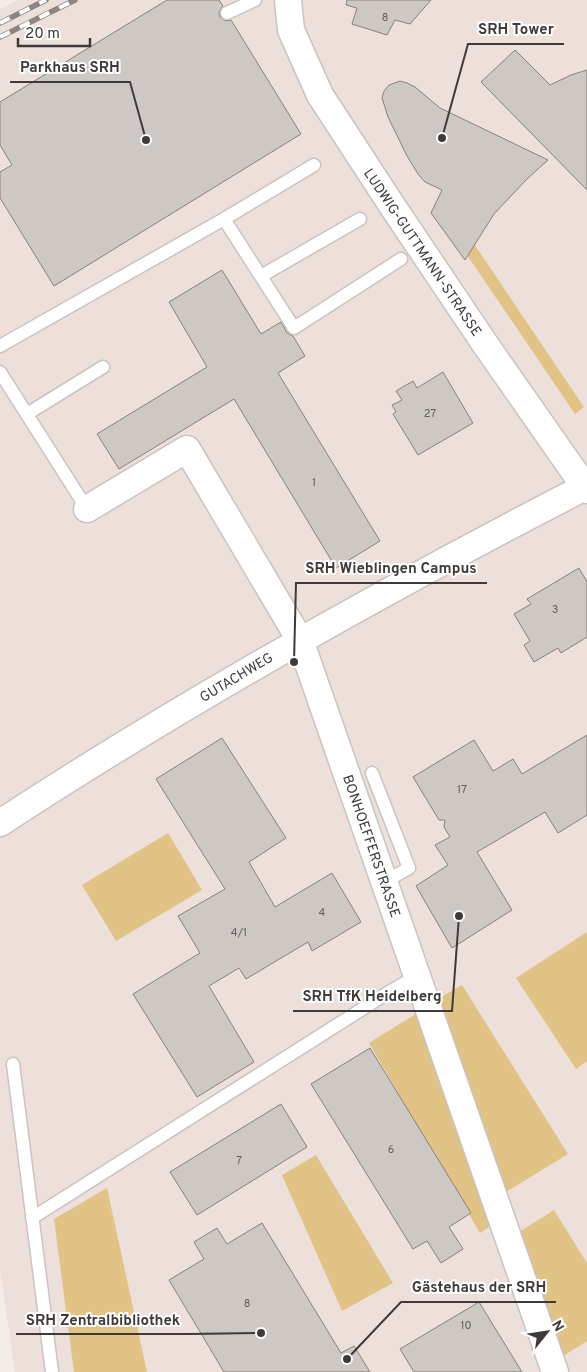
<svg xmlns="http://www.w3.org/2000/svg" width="587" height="1372" font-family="Overpass,sans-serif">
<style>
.built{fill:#eddfd9}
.green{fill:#e0c385}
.building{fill:#cdc8c3;stroke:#86817d}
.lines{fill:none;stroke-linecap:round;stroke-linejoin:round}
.lane-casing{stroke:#cac3c0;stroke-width:15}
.street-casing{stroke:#cac3c0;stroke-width:29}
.lane{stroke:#fff;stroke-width:12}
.street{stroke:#fff;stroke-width:26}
.rail-casing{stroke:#8b8684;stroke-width:5.5}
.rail{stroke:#fff;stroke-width:4;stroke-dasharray:11;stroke-linecap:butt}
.labels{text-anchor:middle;stroke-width:4;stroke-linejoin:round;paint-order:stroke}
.number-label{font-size:11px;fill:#615e5c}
.street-label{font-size:14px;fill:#3d3a39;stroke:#fff}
.leader{fill:none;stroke:#3d3a39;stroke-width:2}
.callout-dot{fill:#3d3a39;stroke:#fff;stroke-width:2}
.callout-label{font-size:15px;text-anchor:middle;font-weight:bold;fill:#3d3a39;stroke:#fff;stroke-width:4;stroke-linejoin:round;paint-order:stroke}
</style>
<rect width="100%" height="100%" fill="#f3ece9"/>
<!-- built -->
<path class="built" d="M18 0H587V1372H15L0 1269V9Z"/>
<!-- green -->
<path class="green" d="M474 244 584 407 575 414 467 255Z
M168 833 202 890 116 941 82 885Z
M587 932V1061L576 1069 516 978Z
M462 985 568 1154 501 1195 434 1001Z
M419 1012 495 1223 480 1233 369 1043Z
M316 1155 393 1283 342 1311 282 1175Z
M107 1188 147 1372H74L54 1219Z
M554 1210 587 1263V1341L560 1358 516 1234Z"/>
<!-- building -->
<path class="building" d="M167 0H219L223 6 219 12 220 17 226 21 231 20 301 134 54 286 0 198V172L12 165 0 145V102Z
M347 0H431L410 24 395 20 387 35 352 24 357 8 346 5Z
M515 50 550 85 571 75 587 70V190L481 82Z
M400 81 407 83 415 87 440 108 548 160 527 179 494 214 465 260 431 213 442 190 425 182 418 174 407 156 388 117 382 98 384 91 389 85Z
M222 270 261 334 281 322 287 333 293 336 305 356 278 373 380 541 336 568 234 399 119 469 97 434 207 367 169 302Z
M443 372 473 423 418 455 393 414 396 412 392 405 402 400 396 391 413 381 417 388Z
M579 568 587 582V637L561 653 558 648 534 662 524 645 530 641 514 614 531 604 527 599Z
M587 735V815L558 833 545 812 477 852 512 910 452 948 416 886 448 865 435 845 450 837 444 827 445 820H439L413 777 474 740 493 771 513 759 522 774Z
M222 738 286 838 249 862 275 907 332 873 361 922 312 951 308 942 246 979 239 968 209 986 254 1062 197 1097 133 994 200 953 178 916 225 889 156 779Z
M370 1048 471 1213 449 1227 463 1249 441 1263 427 1241 413 1249 311 1084Z
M281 1104 307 1147 197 1215 170 1172Z
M262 1223 341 1353 354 1346 370 1372H224L169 1280 204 1259 194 1242 217 1228 227 1244Z
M479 1302 522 1372H414L400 1349Z"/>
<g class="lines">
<!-- lane casing -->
<g class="lane-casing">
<path id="lane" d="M227 13 255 0
M224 219 294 328 401 259
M261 276 360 219
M0 346 224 219 314 165
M0 372 87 509
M27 414 103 367
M372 773 409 868 384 882
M13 1064 52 1372
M32 1218 386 994 417 976"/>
</g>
<!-- street casing -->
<g class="street-casing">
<path id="street" d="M288 0 291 30 320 95 389 201 485 344 587 490
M87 509 187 449 300 640 555 1372
M0 823C188 700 385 590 585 487"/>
</g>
<!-- lane -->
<use href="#lane" class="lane"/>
<!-- street -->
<use href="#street" class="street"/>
<!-- rail casing -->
<g class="rail-casing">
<path id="rail" d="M0 23 46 0
M0 37 75 0"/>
</g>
<!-- rail -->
<use href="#rail" class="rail"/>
</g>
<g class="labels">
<!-- number labels -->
<g class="number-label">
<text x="385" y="21">8</text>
<text x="430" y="417">27</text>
<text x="314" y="486">1</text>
<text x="555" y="613">3</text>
<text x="462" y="793">17</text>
<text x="322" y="916">4</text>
<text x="239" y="936">4/1</text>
<text x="391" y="1153">6</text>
<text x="239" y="1164">7</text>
<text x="247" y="1307">8</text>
<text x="466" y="1329">10</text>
</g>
<!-- street labels -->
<g class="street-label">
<text transform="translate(423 252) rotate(56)" y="5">LUDWIG-GUTTMANN-STRASSE</text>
<text transform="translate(236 677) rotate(-31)" y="5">GUTACHWEG</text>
<text transform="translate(372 846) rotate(71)" y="5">BONHOEFFERSTRASSE</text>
</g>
</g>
<!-- callouts -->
<path class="leader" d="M442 138L468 44H564M146 140L130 82H10M294 662L296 583H487M459 916L452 1011H293M347 1359L401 1302H556M261 1333L190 1334H16"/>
<g class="callout-dot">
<circle cx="442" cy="138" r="5"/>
<circle cx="146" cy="140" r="5"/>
<circle cx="294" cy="662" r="5"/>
<circle cx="459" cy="916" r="5"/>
<circle cx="347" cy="1359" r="5"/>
<circle cx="261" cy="1333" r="5"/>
</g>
<g class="callout-label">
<text x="516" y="34">SRH Tower</text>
<text x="70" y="72">Parkhaus SRH</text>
<text x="391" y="573">SRH Wieblingen Campus</text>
<text x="372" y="1001">SRH TfK Heidelberg</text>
<text x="479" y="1292">Gästehaus der SRH</text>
<text x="103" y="1325">SRH Zentralbibliothek</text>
</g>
<!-- north arrow -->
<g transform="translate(547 1332) rotate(60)" stroke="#ffffff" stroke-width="4" paint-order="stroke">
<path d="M0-4L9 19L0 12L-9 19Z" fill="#3d3a39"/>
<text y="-8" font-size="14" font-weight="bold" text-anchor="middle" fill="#3d3a39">N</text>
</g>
<!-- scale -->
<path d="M18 38v8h72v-8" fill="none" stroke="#3d3a39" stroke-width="2.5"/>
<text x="25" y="38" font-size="15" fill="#3d3a39" stroke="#ffffff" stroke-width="4" paint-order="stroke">20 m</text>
</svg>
